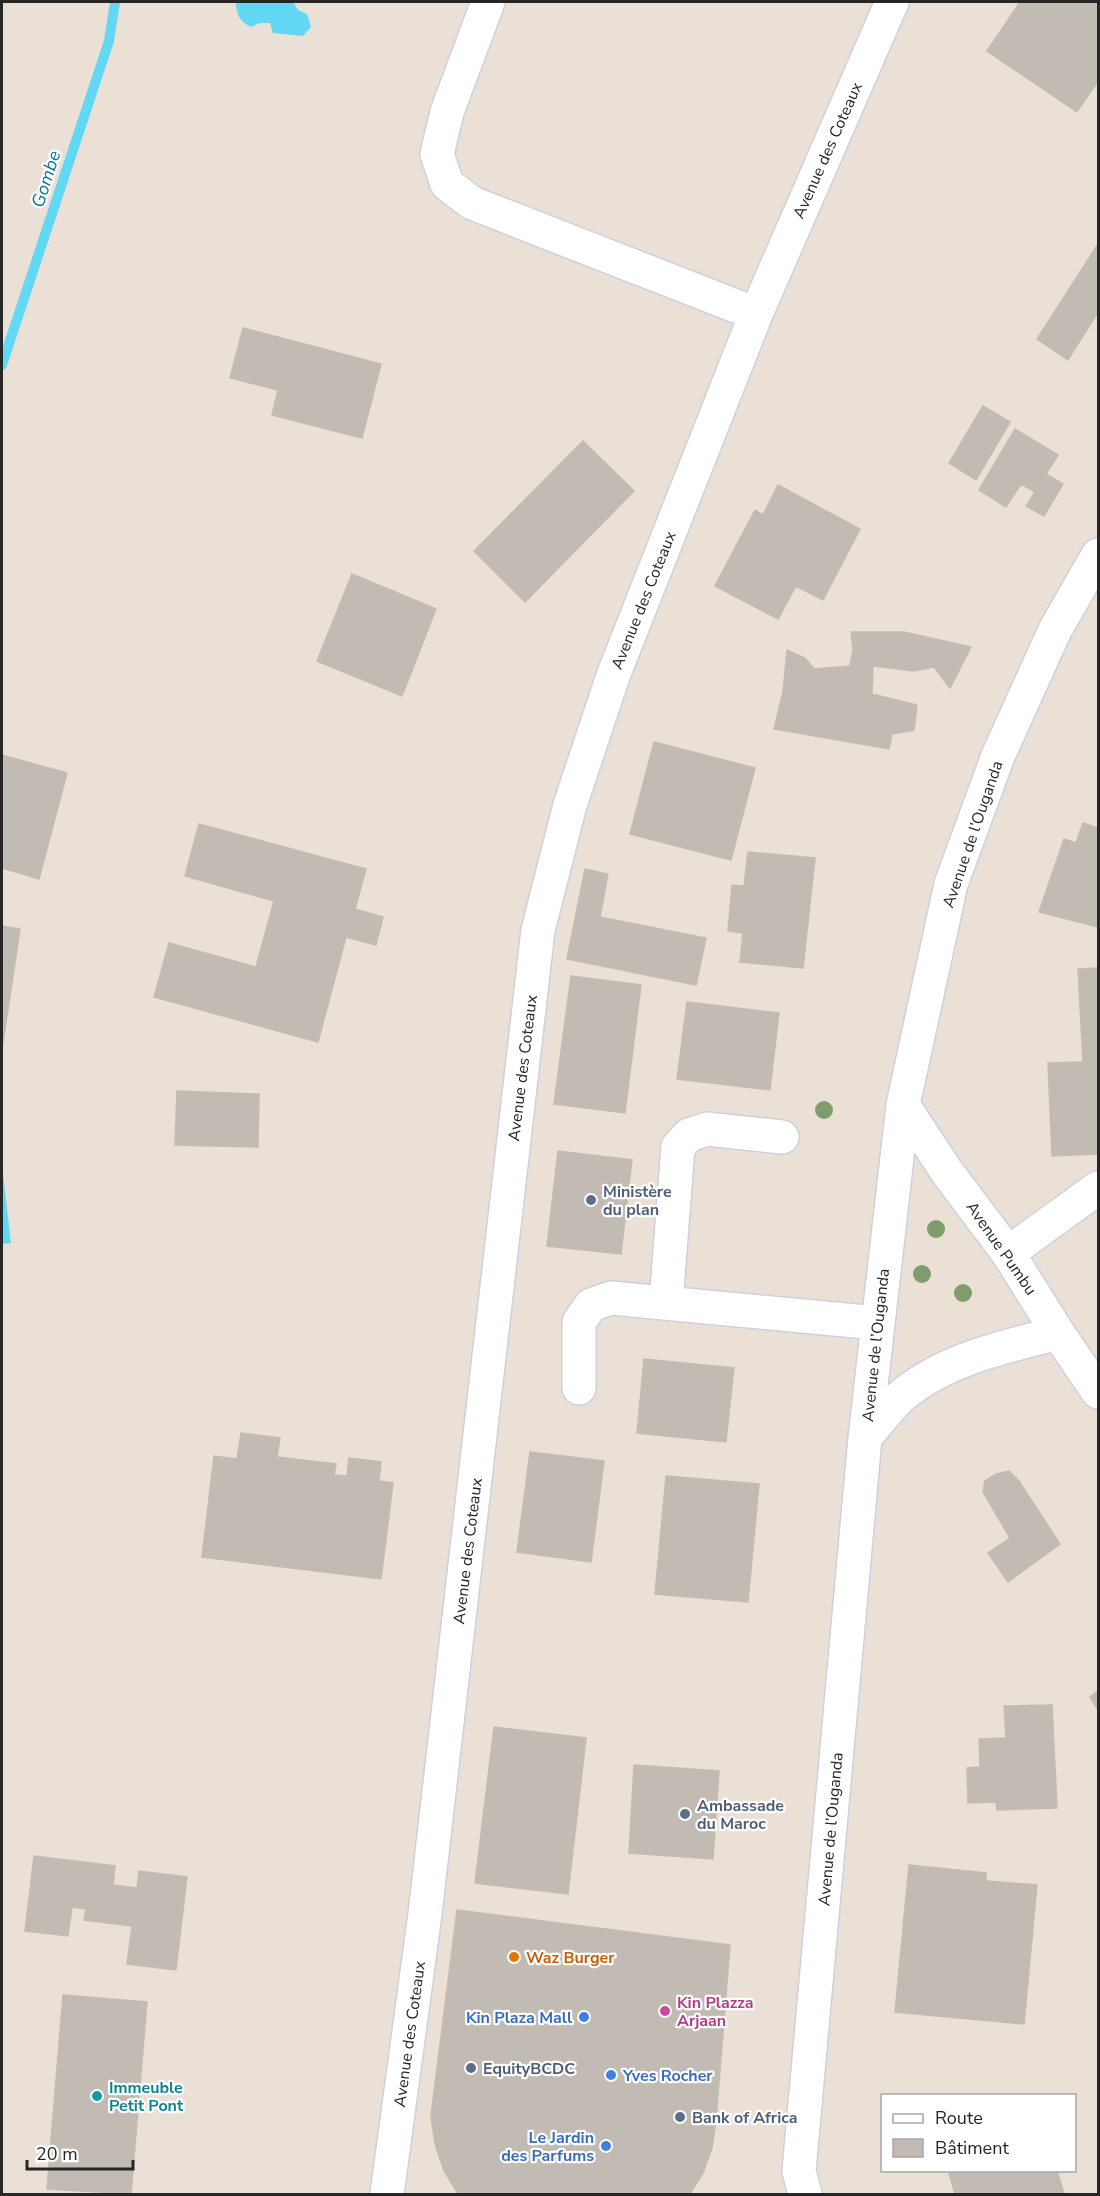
<svg xmlns="http://www.w3.org/2000/svg" width="1100" height="2196" font-family="'Nunito Sans',sans-serif">
<style>
.water{fill:#62d8f4}
.lines{fill:none;stroke-linecap:round;stroke-linejoin:round}
.stream{stroke:#62d8f4;stroke-width:10}
.building{fill:#c1bbb3;stroke:#c5bcb1;stroke-width:1.5}
.minor-casing{stroke:#ccd1e1;stroke-width:36}
.minor{stroke:#fff;stroke-width:33}
.tree{fill:#819c6c}
.service-dot{fill:#5c6f8a;stroke:#fff;stroke-width:2}
.food-dot{fill:#e8710a;stroke:#fff;stroke-width:2}
.hotel-dot{fill:#d1479c;stroke:#fff;stroke-width:2}
.shop-dot{fill:#3f7fe0;stroke:#fff;stroke-width:2}
.culture-dot{fill:#0f9aa8;stroke:#fff;stroke-width:2}
.labels{text-anchor:middle;stroke-width:4.5;stroke-linejoin:round;paint-order:stroke}
.street-label{font-size:16px;fill:#262626;stroke:#fff}
.service-label{font-size:16px;font-weight:bold;fill:#4e5e75;stroke:#fff;text-anchor:start}
.food-label{font-size:16px;font-weight:bold;fill:#c56008;stroke:#fff;text-anchor:start}
.hotel-label{font-size:16px;font-weight:bold;fill:#b23c85;stroke:#fff;text-anchor:start}
.shop-label{font-size:16px;font-weight:bold;fill:#366cbe;stroke:#fff;text-anchor:end}
.culture-label{font-size:16px;font-weight:bold;fill:#0d838f;stroke:#fff;text-anchor:start}
.water-label{font-size:18px;font-style:italic;fill:#06729a;stroke:#fff}
</style>
<rect width="100%" height="100%" fill="#eae0d6"/>
<!-- water -->
<path class="water" d="M236 2H293L298 10 307 14 311 27 303 36 273 33 270 23H260L251 27C240 22 236 14 236 2Z
M2 1165 11 1243 2 1244Z"/>
<g class="lines">
<!-- stream -->
<path class="stream" d="M2 365 109 41 115 2"/>
</g>
<!-- building -->
<path class="building" d="M1020 2H1098V81L1077 112 987 51Z
M1098 244V312L1068 360 1037 339Z
M243 328 381 364 362 438 272 415 278 390 230 378Z
M983 406 1010 422 976 480 949 463Z
M1015 429 1058 455 1046 474 1063 484 1044 516 1026 506 1035 492 1021 484 1006 507 979 490Z
M583 441 634 491 525 602 474 551Z
M778 485 860 529 823 600 796 586 778 619 715 586 755 510 763 515Z
M352 574 436 609 402 696 317 661Z
M851 632H904L971 647 950 688 934 667 913 671 873 666 872 694 917 705 914 730 892 734 889 749 774 729 783 692 787 650 805 658 814 669 850 666 853 650Z
M654 742 755 768 731 860 630 834Z
M2 755 67 773 39 879 2 868Z
M1083 823 1098 828V927L1039 912 1064 839 1076 843Z
M199 824 366 869 355 909 383 917 376 945 346 937 318 1042 154 997 169 943 256 967 274 901 185 876Z
M748 852 815 858 803 968 740 962 743 933 728 931 732 885 744 886Z
M585 869 608 874 600 917 706 938 696 985 567 959Z
M2 926 20 929 3 1043H2Z
M1098 968V1154L1052 1156 1048 1063 1083 1062 1078 969Z
M571 976 641 985 625 1113 554 1104Z
M687 1002 779 1013 770 1090 677 1079Z
M177 1091 259 1094 258 1147 175 1145Z
M558 1151 632 1160 621 1254 547 1246Z
M644 1359 734 1368 726 1442 637 1433Z
M241 1433 280 1438 277 1457 336 1464 334 1475 347 1476 349 1458 381 1462 379 1481 393 1483 381 1579 202 1557 214 1456 237 1459Z
M530 1452 604 1461 591 1562 517 1552Z
M1009 1471 1019 1481 1060 1544 1008 1582 988 1553 1010 1538 983 1492 985 1481 996 1474Z
M666 1476 759 1484 748 1602 655 1594Z
M1098 1691V1710L1090 1697Z
M1052 1705 1057 1808 997 1810 996 1802 968 1803 967 1768 980 1767 979 1739 1006 1738 1004 1706Z
M494 1727 586 1738 568 1894 475 1883Z
M634 1765 719 1771 713 1859 629 1853Z
M34 1856 115 1866 113 1885 137 1888 139 1871 187 1877 176 1970 127 1964 132 1926 84 1920 86 1909 72 1907 68 1936 25 1931Z
M909 1865 986 1873V1881L1037 1885 1024 2024 895 2012Z
M457 1910 730 1945 716 2121 712 2148 703 2173 690 2194H458L444 2171 435 2144 431 2116Z
M63 1995 147 2002 131 2194 47 2189Z
M948 2170H1057L1064 2194H955Z"/>
<g class="lines">
<!-- minor casing -->
<g class="minor-casing">
<path id="minor" d="M488 2 447 112 437 154 447 184 472 203 756 314
M903 1105 947 1172 1008 1253 1058 1333 1098 1392
M1008 1253 1098 1188
M666 1303 678 1147 689 1135 707 1129 782 1137
M579 1388V1322L591 1305 611 1298 877 1323
M865 1438C878 1423 890 1405 905 1393 949 1358 1005 1347 1058 1333
M387 2194 425 1914 538 930 570 805 613 676 756 314 892 2
M805 2194 799 2171 865 1438 903 1105 951 884 998 756 1055 630 1098 555"/>
</g>
<!-- minor -->
<use href="#minor" class="minor"/>
</g>
<!-- trees -->
<g class="tree">
<circle cx="824" cy="1110" r="9"/>
<circle cx="936" cy="1229" r="9"/>
<circle cx="922" cy="1274" r="9"/>
<circle cx="963" cy="1293" r="9"/>
</g>
<!-- markers -->
<g class="service-dot">
<circle cx="591" cy="1200" r="6"/>
<circle cx="685" cy="1814" r="6"/>
<circle cx="471" cy="2068" r="6"/>
<circle cx="680" cy="2117" r="6"/>
</g>
<circle class="food-dot" cx="514" cy="1957" r="6"/>
<circle class="hotel-dot" cx="665" cy="2011" r="6"/>
<g class="shop-dot">
<circle cx="584" cy="2017" r="6"/>
<circle cx="611" cy="2075" r="6"/>
<circle cx="606" cy="2146" r="6"/>
</g>
<circle class="culture-dot" cx="97" cy="2096" r="6"/>
<g class="labels">
<!-- street labels -->
<g class="street-label">
<text transform="translate(827 150) rotate(-66)" y="6">Avenue des Coteaux</text>
<text transform="translate(643 600) rotate(-68)" y="6">Avenue des Coteaux</text>
<text transform="translate(972 834) rotate(-71)" y="6">Avenue de l’Ouganda</text>
<text transform="translate(522 1068) rotate(-83)" y="6">Avenue des Coteaux</text>
<text transform="translate(1002 1248) rotate(55)" y="6">Avenue Pumbu</text>
<text transform="translate(875 1345) rotate(-84)" y="6">Avenue de l’Ouganda</text>
<text transform="translate(467 1551) rotate(-83)" y="6">Avenue des Coteaux</text>
<text transform="translate(830 1829) rotate(-85)" y="6">Avenue de l’Ouganda</text>
<text transform="translate(409 2034) rotate(-82)" y="6">Avenue des Coteaux</text>
</g>
<!-- service labels -->
<g class="service-label">
<text x="603" y="1197">Ministère<tspan x="603" dy="18">du plan</tspan></text>
<text x="697" y="1811">Ambassade<tspan x="697" dy="18">du Maroc</tspan></text>
<text x="483" y="2074">EquityBCDC</text>
<text x="692" y="2123">Bank of Africa</text>
</g>
<!-- food labels -->
<g class="food-label">
<text x="526" y="1963">Waz Burger</text>
</g>
<!-- hotel labels -->
<g class="hotel-label">
<text x="677" y="2008">Kin Plazza<tspan x="677" dy="18">Arjaan</tspan></text>
</g>
<!-- shop labels -->
<g class="shop-label">
<text x="572" y="2023">Kin Plaza Mall</text>
<text x="623" y="2081" text-anchor="start">Yves Rocher</text>
<text x="594" y="2143">Le Jardin<tspan x="594" dy="18">des Parfums</tspan></text>
</g>
<!-- culture labels -->
<g class="culture-label">
<text x="109" y="2093">Immeuble<tspan x="109" dy="18">Petit Pont</tspan></text>
</g>
<!-- water labels -->
<g class="water-label">
<text transform="translate(46 179) rotate(-72)" y="6">Gombe</text>
</g>
</g>
<!-- border -->
<rect width="1100" height="2196" fill="none" stroke="#262626" stroke-width="6"/>
<!-- legend -->
<rect x="881" y="2094" width="195" height="78" fill="#ffffff" stroke="#a8a8a8" stroke-width="1.5"/>
<rect x="893" y="2114" width="30" height="9" fill="#ffffff" stroke="#a8a8a8" stroke-width="1.5"/>
<text x="935" y="2124" font-size="18" fill="#262626">Route</text>
<rect x="893" y="2139" width="30" height="18" fill="#c1bbb3" stroke="#a8a8a8" stroke-width="1.5"/>
<text x="935" y="2154" font-size="18" fill="#262626">Bâtiment</text>
<!-- scale -->
<path d="M27 2160v9h106v-9" fill="none" stroke="#262626" stroke-width="3"/>
<text x="36" y="2160" font-size="18" fill="#262626" stroke="#ffffff" stroke-width="4.5" paint-order="stroke">20 m</text>
</svg>
